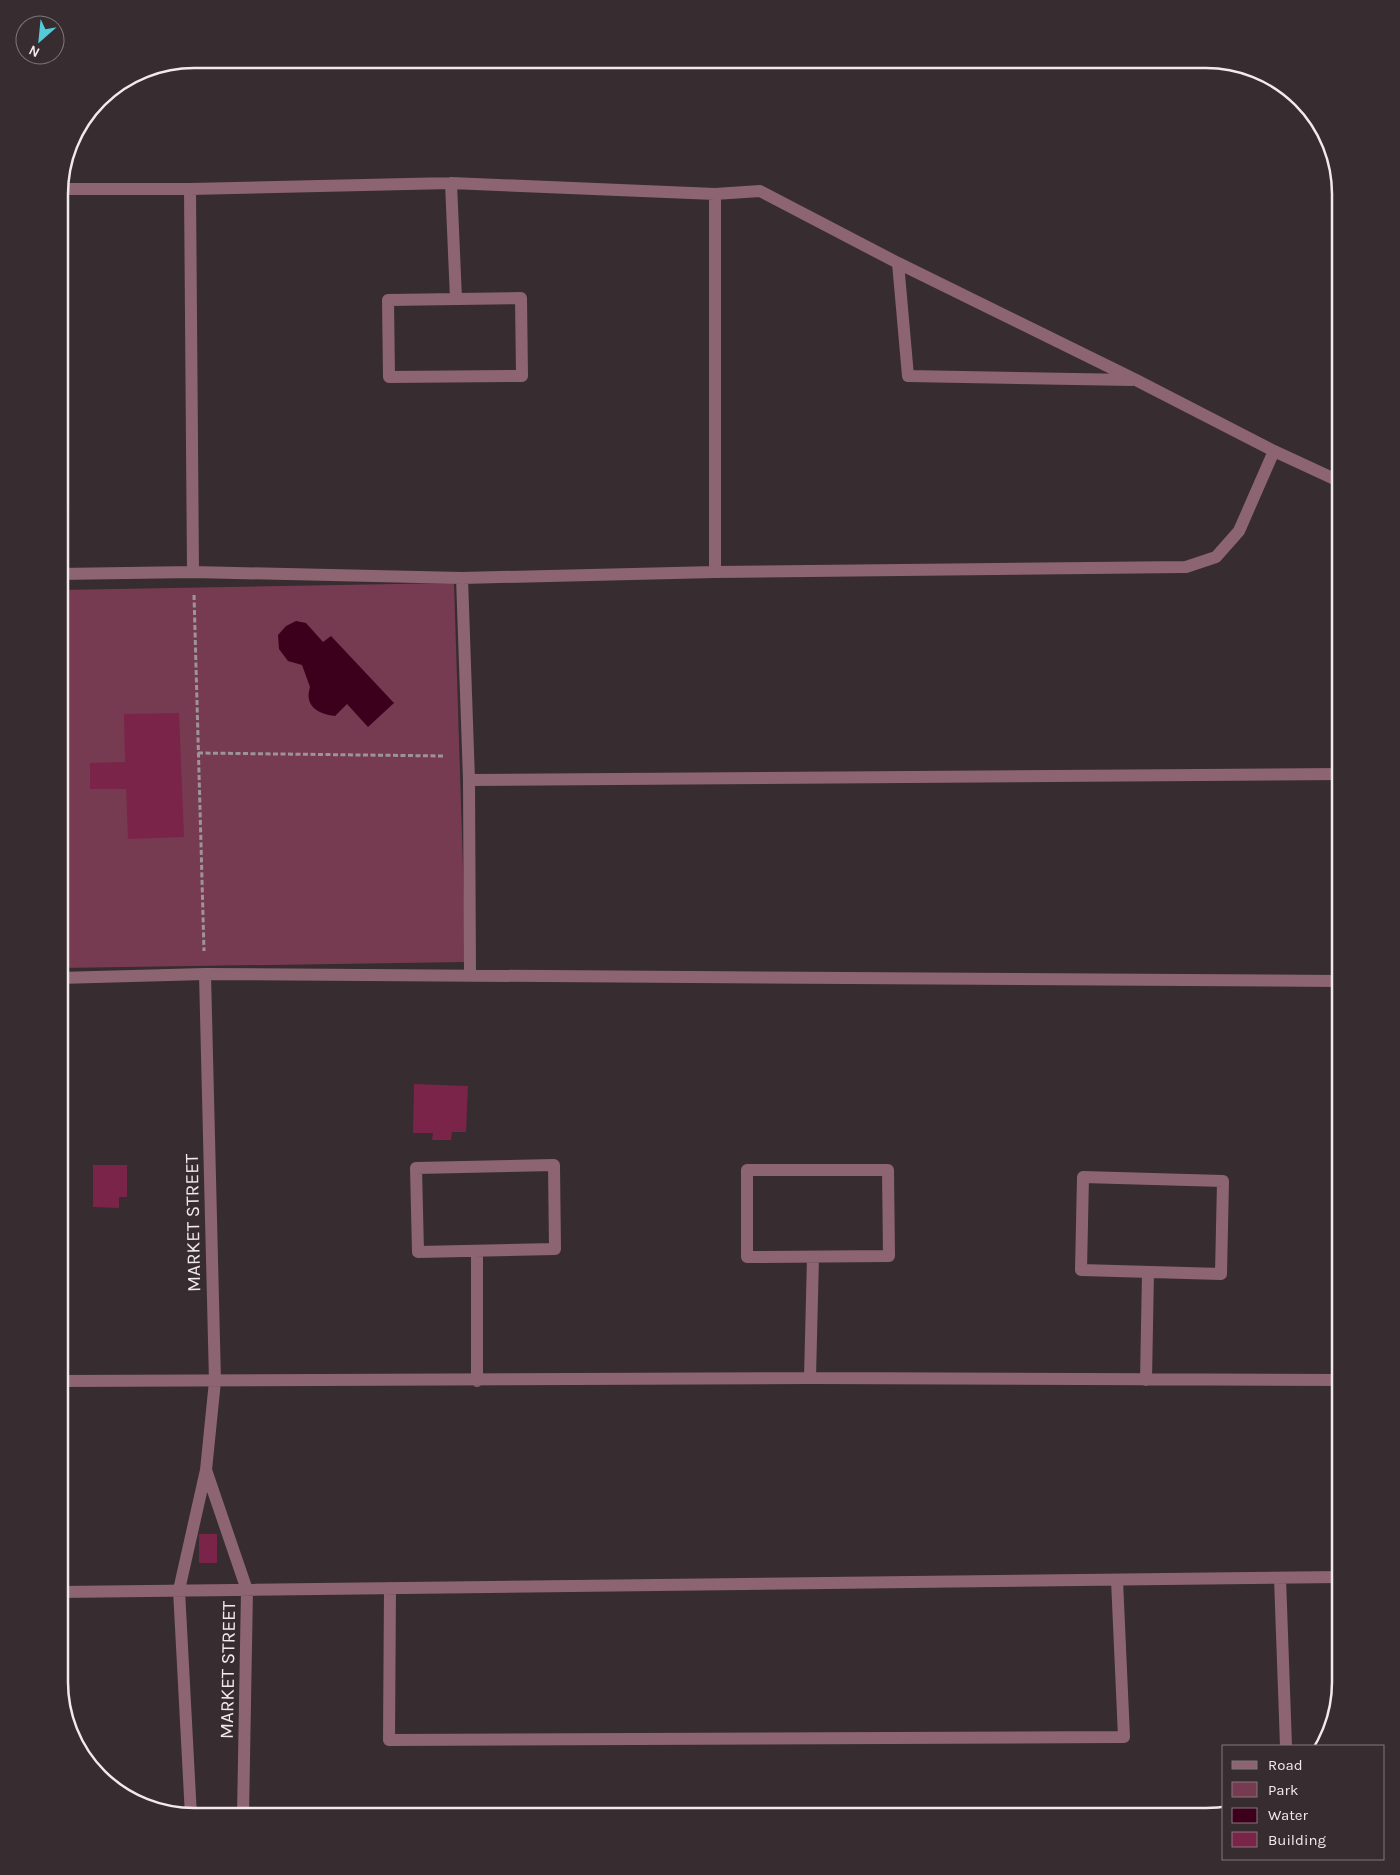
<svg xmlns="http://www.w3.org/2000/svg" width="1400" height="1875" font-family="Karla,sans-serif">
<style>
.green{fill:#763b51}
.water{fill:#3c001d}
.building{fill:#7a244a}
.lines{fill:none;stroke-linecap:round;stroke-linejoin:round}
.path{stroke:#9d9497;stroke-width:3;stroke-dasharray:5 2.5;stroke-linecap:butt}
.minor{stroke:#8d6472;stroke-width:12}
.labels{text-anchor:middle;stroke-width:4;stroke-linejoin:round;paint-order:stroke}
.street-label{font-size:19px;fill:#f1eaec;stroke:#372c2f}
.rim{fill:none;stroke:#f1eaec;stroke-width:2.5}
</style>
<rect width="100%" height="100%" fill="#372c2f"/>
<!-- green -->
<path class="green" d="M454 583 466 962 59 968V590Z"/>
<!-- water -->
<path class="water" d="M296 621 306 623 323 642 331 636 394 703 368 727 347 704 335 716C318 714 304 706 310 687L302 665 288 661 279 649 278 635 286 626Z"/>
<!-- building -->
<path class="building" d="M179 713 184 837 128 839 126 789H90V763L125 762 124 714Z
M414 1084 468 1086 466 1132H452L451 1140H432L433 1133H413Z
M93 1165H127V1197H119V1208L93 1207Z
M199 1534H217V1563H199Z"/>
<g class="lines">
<!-- path -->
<path class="path" d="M194 595 204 951
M198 753 445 756"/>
<!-- minor -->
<path class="minor" d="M451 183 456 299
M59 189H190L451 183 715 194 760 191 898 263 1136 380 1274 451 1341 482
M190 189 193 572
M898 263 908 376 1132 380
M521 298 522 376 389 377 388 300Z
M715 572V194
M59 574 193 572 462 578 715 572 1186 567 1216 557 1239 531 1274 451
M462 578 469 780 470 974
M469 780 1341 774
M59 978 205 974 1341 981
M554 1165 555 1249 418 1252 416 1168Z
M747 1170H888L889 1256 747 1257Z
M1083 1177 1223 1181 1221 1274 1081 1270Z
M810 1378 813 1257
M1146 1380 1148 1272
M59 1381 810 1378 1341 1380
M477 1381V1251
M206 1470 247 1590 243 1816
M1280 1578 1286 1746
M390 1588 389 1740 1124 1737 1117 1580
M59 1592 1341 1577
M191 1816 179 1590 206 1470 215 1381 205 974"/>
</g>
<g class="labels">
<!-- street labels -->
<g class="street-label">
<text transform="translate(192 1223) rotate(-91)" y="7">MARKET STREET</text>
<text transform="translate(227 1670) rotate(-89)" y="7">MARKET STREET</text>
</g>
</g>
<!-- crop -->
<path d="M0 0H1400V1875H0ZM194 68H1206A126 126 0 0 1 1332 194V1682A126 126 0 0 1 1206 1808H194A126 126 0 0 1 68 1682V194A126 126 0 0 1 194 68Z" fill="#372c2f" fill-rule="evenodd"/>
<path class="rim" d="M194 68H1206A126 126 0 0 1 1332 194V1682A126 126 0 0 1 1206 1808H194A126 126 0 0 1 68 1682V194A126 126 0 0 1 194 68Z"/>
<!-- legend -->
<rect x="1222" y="1745" width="162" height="115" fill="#372c2f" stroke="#81787b"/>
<rect x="1232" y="1761" width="25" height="8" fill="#8d6472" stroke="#81787b"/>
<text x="1268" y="1770" font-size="15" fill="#f1eaec">Road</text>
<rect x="1232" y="1782" width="25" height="15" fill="#763b51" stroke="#81787b"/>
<text x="1268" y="1795" font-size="15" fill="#f1eaec">Park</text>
<rect x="1232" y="1808" width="25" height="15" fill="#3c001d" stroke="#81787b"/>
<text x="1268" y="1820" font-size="15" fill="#f1eaec">Water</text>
<rect x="1232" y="1832" width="25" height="15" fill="#7a244a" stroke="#81787b"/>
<text x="1268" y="1845" font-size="15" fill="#f1eaec">Building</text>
<!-- north arrow -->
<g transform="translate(40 40) rotate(207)"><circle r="24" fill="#372c2f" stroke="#81787b"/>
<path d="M0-4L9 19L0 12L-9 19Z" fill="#53cbdb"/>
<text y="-8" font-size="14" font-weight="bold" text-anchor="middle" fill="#f1eaec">N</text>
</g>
</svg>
